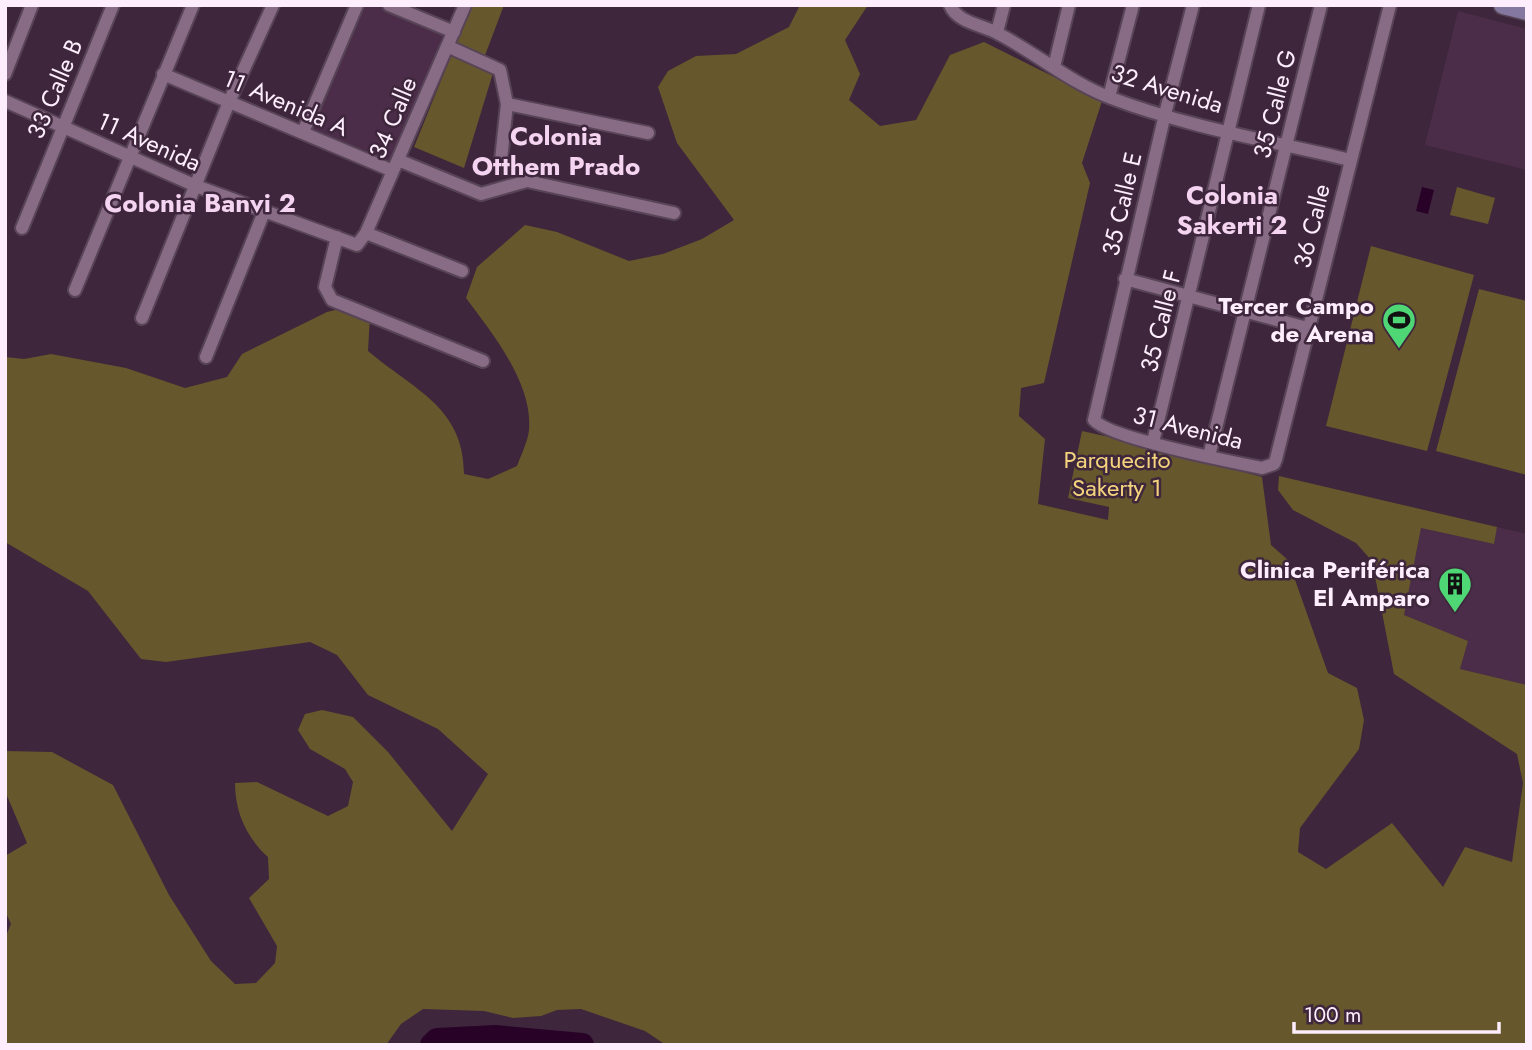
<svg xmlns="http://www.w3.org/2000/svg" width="1532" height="1050" font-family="Jost,sans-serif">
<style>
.built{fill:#4b2d49}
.green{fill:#67572c}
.water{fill:#280327}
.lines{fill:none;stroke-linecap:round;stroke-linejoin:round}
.river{stroke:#280327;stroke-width:24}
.street-casing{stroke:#584457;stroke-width:16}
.secondary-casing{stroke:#584457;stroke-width:21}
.street{stroke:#886b85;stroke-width:12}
.secondary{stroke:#8578a0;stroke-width:18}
.labels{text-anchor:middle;stroke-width:5;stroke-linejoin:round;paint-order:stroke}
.street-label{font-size:24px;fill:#feeefd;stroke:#3e263c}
.poi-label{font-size:24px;font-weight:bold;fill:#feeefd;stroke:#3e263c;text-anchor:end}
.park-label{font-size:24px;fill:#f4d37d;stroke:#3e263c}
.neighbourhood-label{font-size:26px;font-weight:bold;fill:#f4d4f1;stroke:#3e263c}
</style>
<rect width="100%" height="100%" fill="#3e263c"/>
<!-- built -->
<path class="built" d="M364 5H374L443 35 390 164 310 130Z
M1458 11 1527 29V170L1425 145Z
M1497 527 1527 534V685L1460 669 1468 641 1404 615 1421 528 1493 544Z"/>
<!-- green -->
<path class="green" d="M472 5H504L484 58 454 44Z
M800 5H868L845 40 860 74 849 100 880 126 916 120 950 55 984 42 1102 101 1082 163 1090 183 1044 383 1021 388 1019 416 1045 439 1038 504 1108 520 1109 507 1068 498 1082 431C1143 444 1202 461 1262 477L1271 545 1288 560 1328 673 1357 688 1364 720 1359 749 1300 828 1298 852 1326 869 1392 823 1443 887 1465 847 1512 862 1523 783 1517 754 1394 674 1372 561 1356 543 1293 510 1278 490 1279 476 1497 527 1494 544 1421 528 1404 615 1468 641 1460 669 1527 685V1045H666L645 1031 581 1009 557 1010 541 1016 513 1018 484 1011 423 1009 401 1024 386 1045H5V938L11 924 5 911V856L27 843 5 791V751L52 752 113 785 169 895 211 961 235 984 256 983 275 963 277 946 249 898 269 879 268 857C246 837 235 812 235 783L257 782 328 816 348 806 353 782 345 769 310 749 298 730 305 714 322 710 353 717 388 752 452 831 488 774 438 729 368 695 337 655 310 642 166 662 141 659 88 591 5 542V357L24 359 51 354 126 368 185 388 227 377 242 354 327 312 356 305 370 316 368 351C414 390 464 407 464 474L488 479 517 466C521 455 528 441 529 430 533 383 492 333 466 298L477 267 525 225 557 232 629 261 663 254 702 239 734 220 677 143 658 87 668 71 696 56 736 54 789 27Z
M451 56 493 73 464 168 414 147Z
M1457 187 1495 198 1488 224 1450 215Z
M1371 246 1474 275 1427 451 1326 426Z
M1479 289 1527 301V475L1436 451Z"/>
<!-- water -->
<path class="water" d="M1422 187 1434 190 1428 214 1416 211Z"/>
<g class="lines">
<!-- river -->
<path class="river" d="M432 1045 437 1040 495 1037 582 1045"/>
<!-- street casing -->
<g class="street-casing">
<path id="street" d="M389 5 454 32
M950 5C957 23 984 25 999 34 1037 54 1071 83 1111 98 1187 127 1271 141 1350 160
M1193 5 1165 114 1094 420C1109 438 1233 462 1262 468L1274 464 1276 459 1390 5
M997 32 1004 5
M447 46 500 70 507 104 500 169
M1054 67 1069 5
M5 74 32 5
M163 74 393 171
M1109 97 1133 5
M5 101 196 186 357 245 366 233 465 5
M507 104 648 133
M303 132 357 5
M398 160 481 194 527 181 674 213
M22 228 113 5
M366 233 462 271
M337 237 325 287 332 300 483 361
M1125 279 1307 328
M75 290 193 5
M142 318 229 102 273 5
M206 357 264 212
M1153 442 1259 5
M1209 456 1321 5"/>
</g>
<!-- secondary casing -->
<g class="secondary-casing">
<path id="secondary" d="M1503 5 1527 11"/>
</g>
<!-- street -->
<use href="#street" class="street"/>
<!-- secondary -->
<use href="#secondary" class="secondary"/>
</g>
<!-- icons -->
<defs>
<g id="stadium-pin" transform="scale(1.75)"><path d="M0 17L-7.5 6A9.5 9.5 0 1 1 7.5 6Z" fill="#4fd675" stroke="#3e263c"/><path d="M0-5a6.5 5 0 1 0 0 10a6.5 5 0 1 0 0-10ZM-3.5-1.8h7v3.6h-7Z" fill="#111"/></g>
<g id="building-pin" transform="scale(1.75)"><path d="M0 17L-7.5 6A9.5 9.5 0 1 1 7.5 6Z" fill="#4fd675" stroke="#3e263c"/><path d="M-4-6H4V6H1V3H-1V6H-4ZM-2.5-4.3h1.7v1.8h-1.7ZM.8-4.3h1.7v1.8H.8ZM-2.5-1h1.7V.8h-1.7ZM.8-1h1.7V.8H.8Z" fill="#111"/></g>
</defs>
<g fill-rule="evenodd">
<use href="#stadium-pin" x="1399" y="320"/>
<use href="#building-pin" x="1455" y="584"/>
</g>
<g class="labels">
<!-- street labels -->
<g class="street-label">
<text transform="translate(55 89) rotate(-67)" y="8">33 Calle B</text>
<text transform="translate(1167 89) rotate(17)" y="8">32 Avenida</text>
<text transform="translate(286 103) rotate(23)" y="8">11 Avenida A</text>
<text transform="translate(1275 104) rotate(-76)" y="8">35 Calle G</text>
<text transform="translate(393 118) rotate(-67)" y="8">34 Calle</text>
<text transform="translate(149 142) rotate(24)" y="8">11 Avenida</text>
<text transform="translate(1122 204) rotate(-77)" y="8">35 Calle E</text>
<text transform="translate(1312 226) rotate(-76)" y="8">36 Calle</text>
<text transform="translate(1161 321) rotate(-76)" y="8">35 Calle F</text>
<text transform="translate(1188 428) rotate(14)" y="8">31 Avenida</text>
</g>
<!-- poi labels -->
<g class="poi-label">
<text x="1374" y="314">Tercer Campo<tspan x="1374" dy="28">de Arena</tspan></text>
<text x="1430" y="578">Clinica Periférica<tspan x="1430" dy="28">El Amparo</tspan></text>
</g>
<!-- park labels -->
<g class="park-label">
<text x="1117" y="468">Parquecito<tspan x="1117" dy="28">Sakerty 1</tspan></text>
</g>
<!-- neighbourhood labels -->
<g class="neighbourhood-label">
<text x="556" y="145">Colonia<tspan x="556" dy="30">Otthem Prado</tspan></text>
<text x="1232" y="204">Colonia<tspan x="1232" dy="30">Sakerti 2</tspan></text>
<text x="200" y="212">Colonia Banvi 2</text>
</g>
</g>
<!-- border -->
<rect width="1532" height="1050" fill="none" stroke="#feeefd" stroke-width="14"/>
<!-- scale -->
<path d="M1294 1022v10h205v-10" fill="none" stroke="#feeefd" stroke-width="3.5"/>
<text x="1304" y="1022" font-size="21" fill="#feeefd" stroke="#3e263c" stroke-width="5" paint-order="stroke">100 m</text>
</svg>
